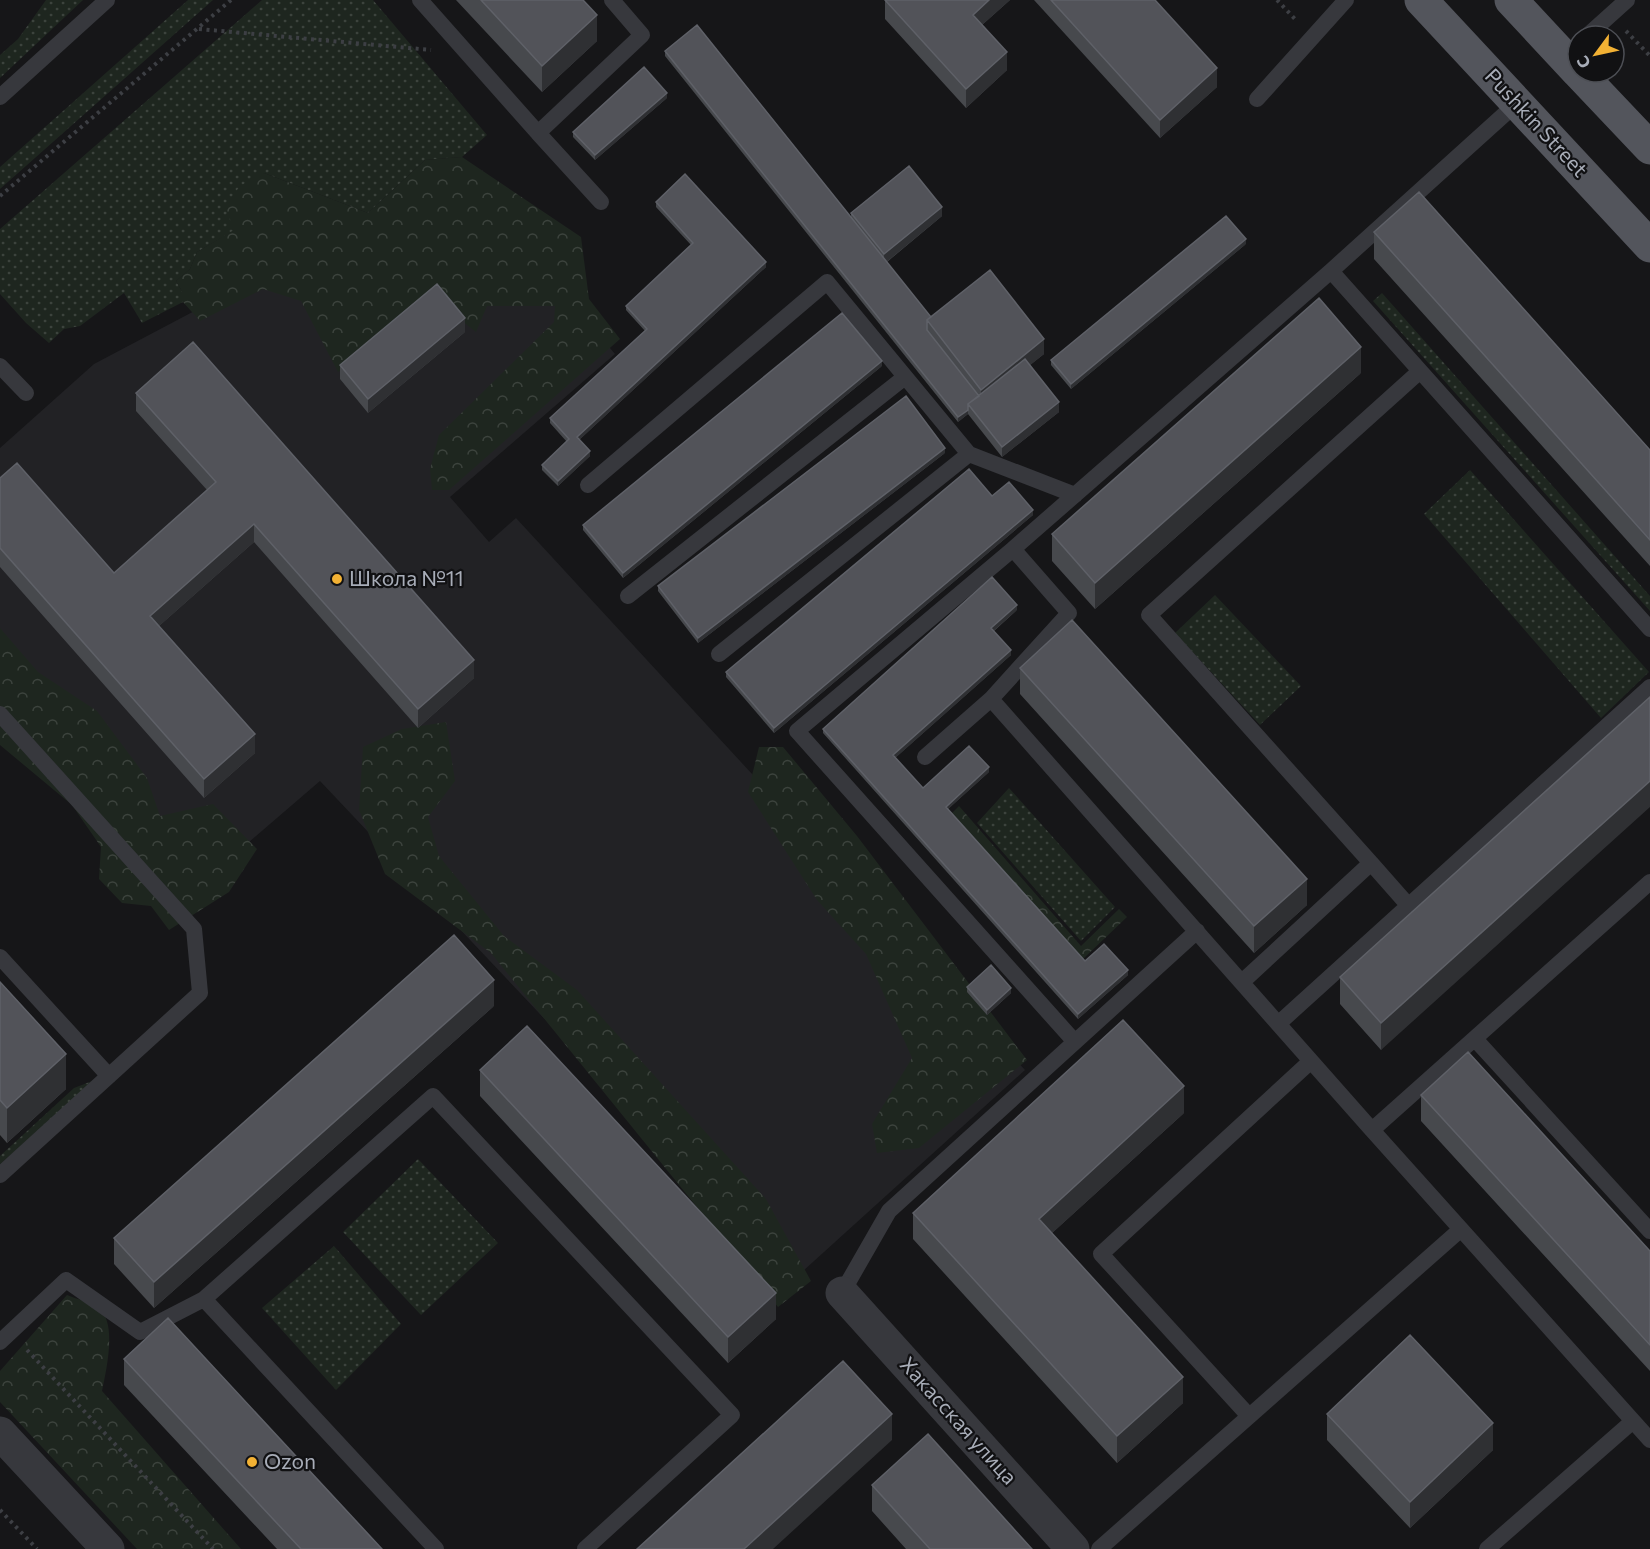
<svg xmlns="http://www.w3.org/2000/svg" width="1650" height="1549" font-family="Commissioner,sans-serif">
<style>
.built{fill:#222225}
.grass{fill:url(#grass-dots)}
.forest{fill:url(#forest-crowns)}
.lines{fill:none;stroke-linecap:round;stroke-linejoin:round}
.path{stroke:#3d3f44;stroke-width:4;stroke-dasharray:3 4.5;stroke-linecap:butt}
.service{stroke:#37383d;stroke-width:16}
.minor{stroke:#37383d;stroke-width:33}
.primary{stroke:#53555c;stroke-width:33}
.wall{fill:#47494d}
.shaded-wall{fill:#2f3033}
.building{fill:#525359;stroke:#5f6168;stroke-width:1.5}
.poi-dot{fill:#f2b134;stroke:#111113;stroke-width:2}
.labels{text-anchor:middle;stroke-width:4.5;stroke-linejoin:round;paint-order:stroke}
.street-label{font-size:21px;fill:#a8adb8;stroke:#111113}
.poi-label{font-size:21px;fill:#a8adb8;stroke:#111113;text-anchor:start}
</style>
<defs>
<pattern id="grass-dots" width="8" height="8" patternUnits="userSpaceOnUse" patternTransform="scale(1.5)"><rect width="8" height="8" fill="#1e261f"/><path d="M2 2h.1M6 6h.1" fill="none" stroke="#3c433d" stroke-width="1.8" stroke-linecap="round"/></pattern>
<pattern id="forest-crowns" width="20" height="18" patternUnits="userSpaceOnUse" patternTransform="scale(1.5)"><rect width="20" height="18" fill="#1e261f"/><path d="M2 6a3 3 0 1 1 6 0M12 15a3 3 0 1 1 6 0" fill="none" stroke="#3c433d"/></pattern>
</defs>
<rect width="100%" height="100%" fill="#161618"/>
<!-- built -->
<path class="built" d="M462 170 615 354 450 497 489 542 516 518 1025 1070 792 1281 320 781 212 874 0 639V448L94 364Z"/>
<!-- grass -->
<path class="grass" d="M46 0H83L0 78V55L18 39Z
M188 0H213L0 189V167Z
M262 0H373L487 135 462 157 425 160 368 213 264 173 235 230 197 252 190 269 176 281 183 293V302L142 323 124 293 80 326 64 329 49 343 26 323 0 294V229Z
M1382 293 1650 596V611L1373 301Z
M1470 470 1649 672 1601 718 1424 514Z
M1215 595 1301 686 1260 725 1175 633Z
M1009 788 1115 907 1081 941 977 823Z
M100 1078 0 1164V1156L74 1088Z
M418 1159 498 1243 421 1315 343 1232Z
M334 1246 401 1324 336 1390 262 1308Z"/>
<!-- forest -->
<path class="forest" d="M462 157 581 237 589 299 620 339 449 490H432L430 469 439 435 554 322 555 306H487L476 332 434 299 338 372 301 301 263 289 200 321 183 302V293L176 281 190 269 197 252 234 230 225 206 240 186 264 173 368 213 425 160Z
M0 628 38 672 97 711 147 778 160 816 213 804 257 849 229 892 169 930 151 906 122 903 99 879 101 847 72 805 0 745Z
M446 722 455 781 428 817 439 856 504 936 577 990 766 1199 811 1281 778 1307 491 953 385 874 359 810 363 747 402 729Z
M759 747H783L857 836 1027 1060 919 1148 877 1153 872 1124 912 1058 866 954 817 900 748 792Z
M959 806 1081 946 1119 909 1127 917 1083 959 952 813Z
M67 1295C77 1299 89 1302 98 1308 118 1321 106 1371 102 1391L241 1549H137L0 1402V1371Z"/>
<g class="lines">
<!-- path -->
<path class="path" d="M1277 0 1295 19
M199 29 431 50
M1626 31 1650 56
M0 196 231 0
M27 1350 213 1549
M0 1510 37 1549"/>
<!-- service -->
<path class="service" d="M420 0 538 133 642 35 612 0
M1587 36 1627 0
M0 97 107 0
M1257 99 1346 0
M538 133 601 202
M1331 271 1650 629
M0 366 26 393
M588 485 827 282 969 454 1075 495
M1013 549 797 731 1075 1042
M628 596 905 377
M719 654 969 454
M0 714 194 929 200 993 0 1175
M925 757 991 699
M1371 863 1408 905
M1650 882 1372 1130 1650 1440
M0 957 109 1076
M1242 982 1371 863 1149 615 1419 372
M1278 1024 1650 687
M1475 1039 1650 1231
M1372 1130 991 699 1069 613 1013 549 1331 271 1517 103
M842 1293 889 1211 1197 931
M204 1299 436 1549
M0 1342 66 1280 140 1332 204 1299 433 1096 732 1415 585 1549
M1249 1416 1101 1254 1311 1061
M1099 1549 1460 1230
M1487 1549 1633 1421"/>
<!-- minor -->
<path class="minor" d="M842 1293 1073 1549
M0 1433 108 1549"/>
<!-- primary -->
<path class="primary" d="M1421 0 1650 246
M1511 0 1578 72
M1578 72 1650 148"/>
</g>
<!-- wall -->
<path class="wall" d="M456 0H583L597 41 542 92Z
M885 0H1010L982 25 1007 70 966 108 885 19Z
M1034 0H1155L1217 87 1160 138Z
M665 51 851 218V213L942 216 887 262 931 317 1044 354 1030 365 1059 412 1002 457 968 414 958 422 665 56Z
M667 98 595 160 573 137V132Z
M656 202 766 267 579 440 590 456 558 486 542 470V465L567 442 550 423V418L645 331 626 310V306L691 245 656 207Z
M1374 232 1650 450V566L1374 259Z
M1246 244 1071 389 1051 365V360Z
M465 332 368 413 340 379V365Z
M882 366 623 578 583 530V525Z
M1361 373 1095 609 1052 561V534Z
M136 393 474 678 418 728 254 542 159 626 255 753 204 798 0 567V478L114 573 207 490 136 411Z
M945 453 698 643 658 591V586Z
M992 496 1033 515 774 733 726 677V672Z
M1017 610 994 631 1011 655 895 758 923 788 989 772 948 809 1085 961 1128 975 1078 1019 823 733V729Z
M1020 668 1307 905 1254 953 1020 694Z
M1650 697 1381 1050 1340 1004V977Z
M0 982 66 1089 7 1143 0 1135Z
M967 987 1011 993 987 1015 967 992Z
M494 1006 154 1308 114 1264V1238Z
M480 1070 776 1319 728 1363 480 1096Z
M1421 1095 1650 1251V1371L1421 1121Z
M1184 1113 1052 1233 1183 1403 1117 1463 913 1239V1213Z
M124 1359 382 1549H277L124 1385Z
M1327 1414 1493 1450 1410 1528 1327 1440Z
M872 1485 1032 1549H906L872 1511Z"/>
<!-- shaded-wall -->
<path class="shaded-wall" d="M989 0H1010L973 33V15Z
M597 15V41L542 92V66Z
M1007 52V70L966 108V89Z
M1217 68V87L1160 138V120Z
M667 93V98L595 160V155Z
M942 207V216L884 264V254Z
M1246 239V244L1071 389V384Z
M766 262V267L577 442V437Z
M465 318V332L368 413V399Z
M1044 339V354L981 404V390Z
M1361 347V373L1095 609V583Z
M882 361V366L623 578V573Z
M1059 402V412L1002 457V447Z
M968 410V414L958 422V417Z
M945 448V453L698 643V638Z
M590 451V456L558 486V481Z
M1033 510V515L774 733V728Z
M254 524V542L150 634V616Z
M1017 605V610L991 633V628Z
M1011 650V655L893 760V755Z
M474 660V678L418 728V709Z
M255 734V753L204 798V779Z
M989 767V772L946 811V807Z
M1650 781V807L1381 1050V1023Z
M1307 879V905L1254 953V926Z
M1128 970V975L1078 1019V1014Z
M494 980V1006L154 1308V1282Z
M1011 988V993L987 1015V1010Z
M66 1054V1089L7 1143V1108Z
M1184 1086V1113L1039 1245V1219Z
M776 1293V1319L728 1363V1337Z
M1183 1377V1403L1117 1463V1436Z
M892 1414V1440L773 1549H744Z
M1493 1423V1450L1410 1528V1502Z"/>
<!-- building -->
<path class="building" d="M481 0H583L597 15 542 66Z
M885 0H989L973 15 1007 52 966 89Z
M1051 0H1155L1217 68 1160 120Z
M697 25 931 317 927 320V330L979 396 968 404V410L958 417 665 51Z
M644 67 667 93 595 155 573 132Z
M909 166 942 207 884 254 851 213Z
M685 174 766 262 577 437 590 451 558 481 542 465 569 439 550 418 647 329 626 306 693 243 656 202Z
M1419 192 1650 450V540L1374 232Z
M1226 216 1246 239 1071 384 1051 360Z
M990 270 1044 339 981 390 927 320Z
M437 284 465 318 368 399 340 365Z
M1319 298 1361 347 1095 583 1052 534Z
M842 313 882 361 623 573 583 525Z
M193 342 474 660 418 709 254 524 150 616 255 734 204 779 0 548V478L17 463 114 573 216 482 136 393Z
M1025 359 1059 402 1002 447 968 404Z
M906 396 945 448 698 638 658 586Z
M969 469 992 496 1009 482 1033 510 774 728 726 672Z
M992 577 1017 605 991 628 1011 650 893 755 923 788 969 746 989 767 946 807 1085 961 1104 944 1128 970 1078 1014 823 729Z
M1072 620 1307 879 1254 926 1020 668Z
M1650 697V781L1381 1023 1340 977Z
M454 935 494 980 154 1282 114 1238Z
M991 965 1011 988 987 1010 967 987Z
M0 982 66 1054 7 1108 0 1100Z
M1123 1020 1184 1086 1039 1219 1183 1377 1117 1436 913 1213Z
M527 1026 776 1293 728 1337 480 1070Z
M1468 1052 1650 1251V1345L1421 1095Z
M168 1318 382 1549H301L124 1359Z
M1410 1335 1493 1423 1410 1502 1327 1414Z
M843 1361 892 1414 744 1549H637Z
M928 1434 1032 1549H930L872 1485Z"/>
<!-- markers -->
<g class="poi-dot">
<circle cx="337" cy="579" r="6"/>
<circle cx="252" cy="1462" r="6"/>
</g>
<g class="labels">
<!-- street labels -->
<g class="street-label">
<text transform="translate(1536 123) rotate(47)" y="7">Pushkin Street</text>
<text transform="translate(958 1421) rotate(48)" y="7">Хакасская улица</text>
</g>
<!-- poi labels -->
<g class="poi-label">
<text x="349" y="586">Школа №11</text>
<text x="264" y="1469">Ozon</text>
</g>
</g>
<!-- north arrow -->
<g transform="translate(1596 54) rotate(237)"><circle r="28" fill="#111113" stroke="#4d4f55" stroke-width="1.5"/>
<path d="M0-4.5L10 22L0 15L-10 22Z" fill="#f2b134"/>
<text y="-9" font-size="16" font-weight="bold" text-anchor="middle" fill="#a8adb8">С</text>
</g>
</svg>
